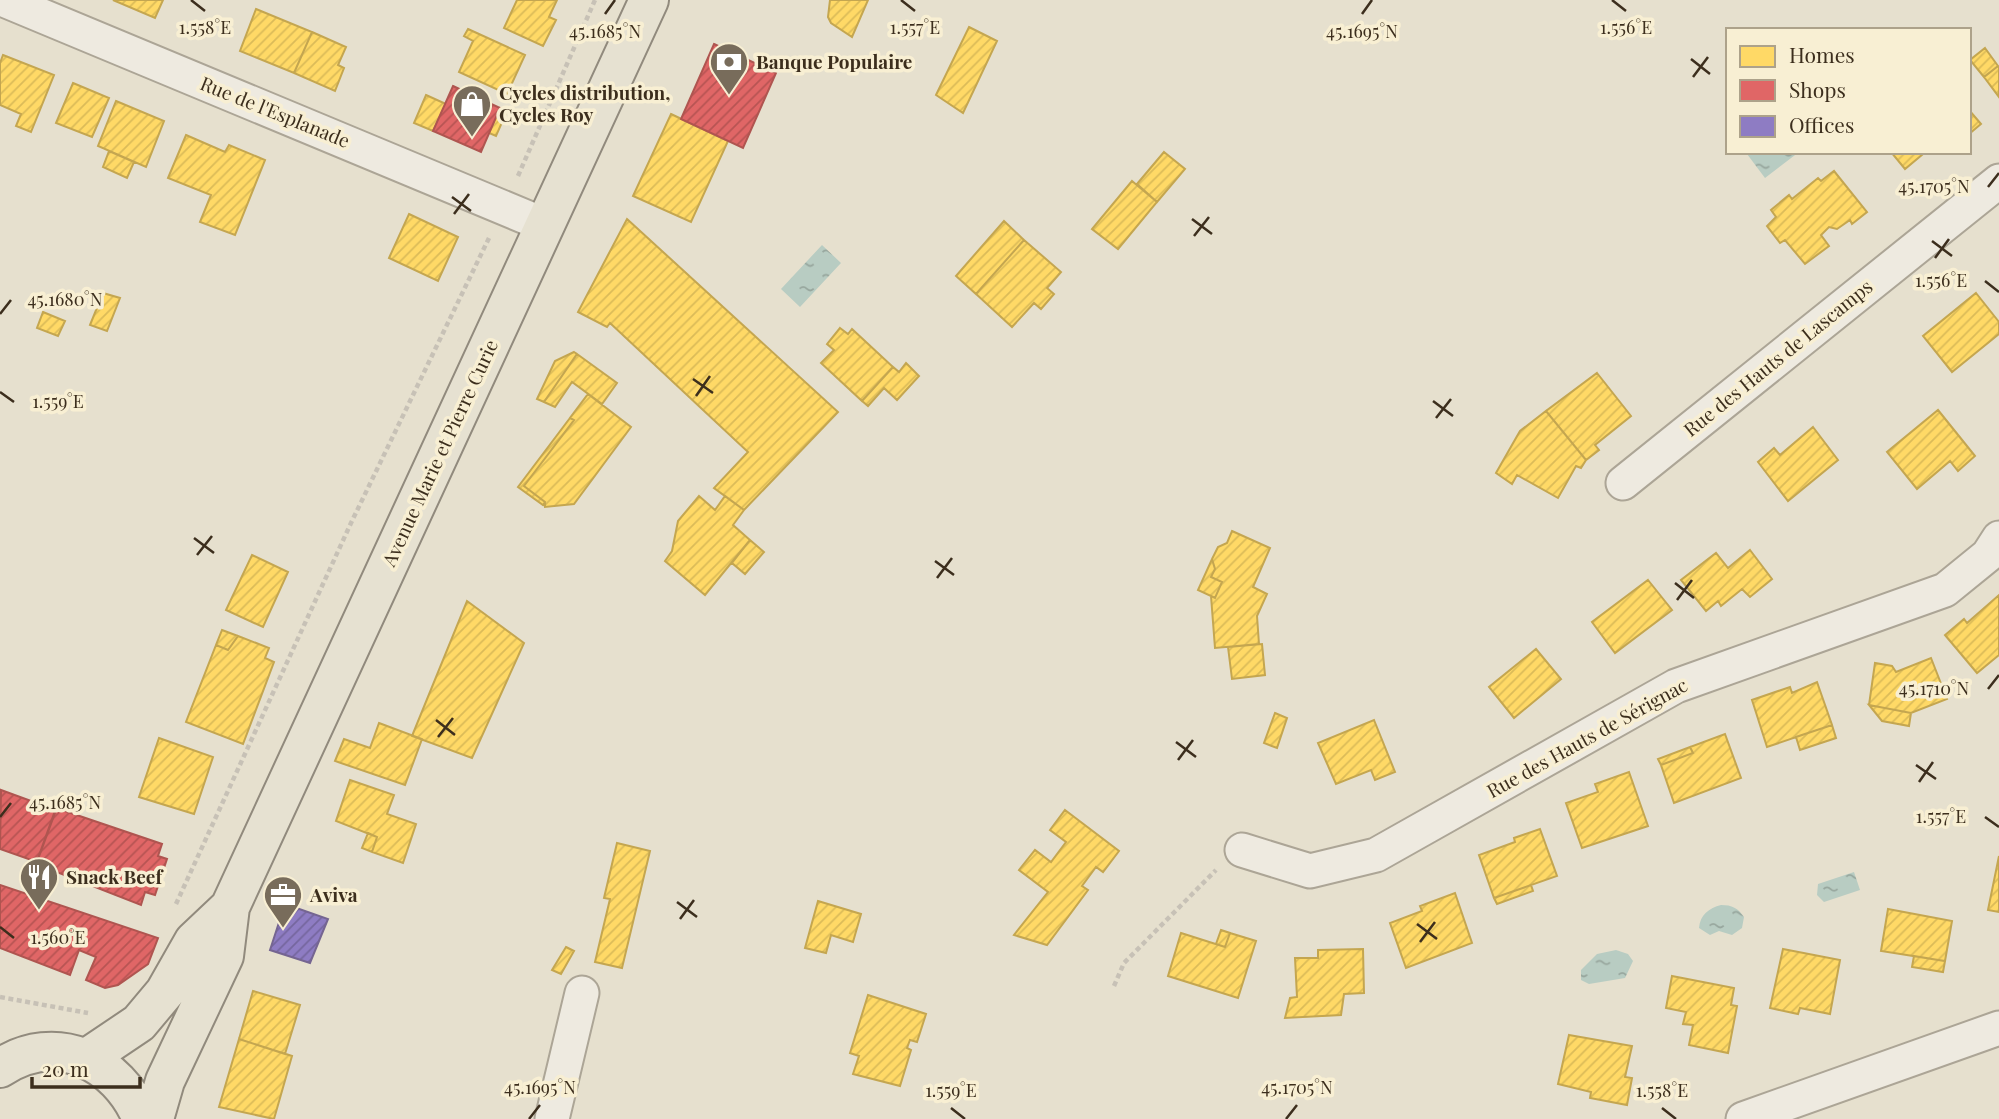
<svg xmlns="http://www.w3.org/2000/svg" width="1999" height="1119" font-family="'Playfair Display',serif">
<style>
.water{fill:url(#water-ripples)}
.homes{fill:url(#homes-hatch);stroke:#c4a650;stroke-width:2}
.shops{fill:url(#shops-hatch);stroke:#af5550;stroke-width:2}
.offices{fill:url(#offices-hatch);stroke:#756591;stroke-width:2}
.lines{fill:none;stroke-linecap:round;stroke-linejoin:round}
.minor-casing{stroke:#aca596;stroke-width:37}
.primary-casing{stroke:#918a7d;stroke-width:42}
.path{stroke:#c7c1b6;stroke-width:4.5;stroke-dasharray:5 3.5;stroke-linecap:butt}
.minor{stroke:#eeeae0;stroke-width:33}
.primary{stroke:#e6e1d1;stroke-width:38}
.ticks{fill:none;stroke:#3c2e1d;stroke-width:2.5}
.labels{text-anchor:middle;stroke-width:7;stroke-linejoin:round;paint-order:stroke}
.poi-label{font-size:19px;font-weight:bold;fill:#3c2e1d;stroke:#f8efd3;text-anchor:start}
.street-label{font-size:19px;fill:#3c2e1d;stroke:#f8efd3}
.ticks-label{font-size:18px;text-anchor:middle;fill:#3c2e1d;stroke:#f8efd3;stroke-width:7;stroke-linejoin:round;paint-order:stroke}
</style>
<defs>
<pattern id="water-ripples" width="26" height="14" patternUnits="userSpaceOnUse" patternTransform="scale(1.75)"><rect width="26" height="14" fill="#b8ccc2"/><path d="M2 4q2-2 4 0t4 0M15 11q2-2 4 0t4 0" fill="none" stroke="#97a69d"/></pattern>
<pattern id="homes-hatch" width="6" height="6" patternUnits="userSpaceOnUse" patternTransform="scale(1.75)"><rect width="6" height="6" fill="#ffd966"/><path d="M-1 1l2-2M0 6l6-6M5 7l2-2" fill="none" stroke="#dbbb58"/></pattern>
<pattern id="shops-hatch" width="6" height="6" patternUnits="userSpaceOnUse" patternTransform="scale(1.75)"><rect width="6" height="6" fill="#e06666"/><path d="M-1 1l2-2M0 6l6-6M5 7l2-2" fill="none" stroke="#b75453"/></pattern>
<pattern id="offices-hatch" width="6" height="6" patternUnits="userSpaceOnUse" patternTransform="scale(1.75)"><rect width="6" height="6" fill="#8e7cc3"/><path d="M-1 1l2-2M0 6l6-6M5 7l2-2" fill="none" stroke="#75669e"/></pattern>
</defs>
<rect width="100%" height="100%" fill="#e6e0ce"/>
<!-- water -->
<path class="water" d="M1750 152H1799L1765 178 1747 154Z
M822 245 841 263 800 307 781 289Z
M1854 872 1860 890 1824 902 1817 895 1818 884Z
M1721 905C1732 905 1738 908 1744 917L1742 928 1732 935 1719 931 1710 935 1699 928C1700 915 1709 908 1721 905Z
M1616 950 1628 954 1633 961 1625 978 1589 984 1581 980V970L1597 954Z"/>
<!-- homes -->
<path class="homes" d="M113 0H163L155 18Z
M517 0H557L549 17 556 20 543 46 504 28Z
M830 0H868L852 37 831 23 828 17Z
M256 9 312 32 294 73 240 51Z
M969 27 997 41 963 113 936 95Z
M468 29 525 55 507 94 459 72 473 41 464 36Z
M312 32 346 47 338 65 344 68 335 91 294 73Z
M1985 48 1998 66 1984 77 1970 60Z
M3 55 54 75 31 132 16 126 21 114 0 105V63Z
M1998 66 1999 67V97L1984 77Z
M73 83 109 98 92 137 56 123Z
M426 95 446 104 433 131 414 123Z
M116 101 164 121 146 167 98 146Z
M500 108 507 111 496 136 489 133Z
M1969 110 1981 124 1969 134Z
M671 114 728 141 691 222 633 196Z
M186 135 225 152 229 145 265 160 235 235 200 222 211 195 168 178Z
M109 151 134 162 127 178 103 167Z
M1164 152 1185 169 1157 202 1137 184Z
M1891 152H1923V154L1905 169Z
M1834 171 1867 212 1852 224 1850 220 1837 229 1829 227 1821 235 1829 246 1805 264 1785 240 1780 243 1767 226 1776 217 1771 210 1789 195 1792 199 1818 178 1821 181Z
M1132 181 1157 202 1118 249 1092 229Z
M409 214 458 237 438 281 389 258Z
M627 219 838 412 744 510 714 488 748 452 610 323 607 327 578 312Z
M1004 221 1024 240 976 294 956 276Z
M1024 240 1061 272 1047 288 1054 294 1041 309 1034 303 1012 327 976 294Z
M103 293 120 298 107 331 90 325Z
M1976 293 1999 322V334L1952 372 1923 336Z
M43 312 65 321 58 336 37 328Z
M840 328 848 334 852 329 893 367 862 401 821 363 834 350 827 344Z
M574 352 577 354 544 402 537 399 555 361Z
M577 354 617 383 602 404 572 382 555 407 544 402Z
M906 363 919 376 897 400 884 388 868 406 862 401 893 367 899 372Z
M1597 373 1631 416 1595 445 1599 450 1586 460 1546 411Z
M588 394 631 427 574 504 545 507V502L524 486 574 420 570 418Z
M1938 410 1975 456 1958 471 1950 461 1917 489 1887 452Z
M1546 411 1586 460 1581 468 1576 466 1558 498 1517 475 1512 484 1496 473 1520 431Z
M570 418 574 420 524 486 545 502 543 505 518 487Z
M1813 427 1838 460 1788 501 1758 462 1774 448 1780 455Z
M699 496 715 510 725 496 744 510 733 525 750 540 705 595 665 561 672 551 678 521Z
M1232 531 1270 548 1253 587 1267 594 1257 616 1259 644 1215 648 1211 596 1215 598 1222 582 1211 577 1215 569 1212 559 1218 547 1227 543Z
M750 540 764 552 745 574 732 563Z
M1750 550 1772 579 1750 597 1742 589 1721 606 1718 601 1706 611 1681 580 1716 553 1728 568Z
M252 555 288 572 263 627 226 610Z
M1212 559 1215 569 1211 577 1222 582 1215 598 1198 590Z
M1648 580 1672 610 1615 653 1592 622Z
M1999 595V655L1977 673 1945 635 1964 619 1967 623Z
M467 601 524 643 472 758 412 736Z
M222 630 238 636 228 650 216 645Z
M238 636 269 648 265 658 274 662 243 744 186 722 216 645 228 650Z
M1262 644 1265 675 1232 679 1228 647Z
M1536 649 1561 679 1514 718 1489 687Z
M1931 658 1947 699 1911 713 1869 705 1875 663 1892 666 1896 672Z
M1817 682 1832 725 1767 747 1752 700 1790 687 1792 693Z
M1869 705 1911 713 1909 726 1882 721Z
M1275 713 1287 718 1277 748 1264 743Z
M1374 720 1395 772 1375 780 1371 770 1336 784 1318 743Z
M379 723 422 739 405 785 335 761 344 739 370 748Z
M1832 725 1836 738 1800 750 1796 737Z
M1725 734 1741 778 1674 803 1661 765 1693 753 1690 747Z
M159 738 213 757 194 814 139 797Z
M1690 747 1693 753 1661 765 1658 759Z
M1629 772 1648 826 1582 848 1566 803 1598 792 1595 784Z
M350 780 394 795 387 814 416 824 403 863 372 852 377 837 336 821Z
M1065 810 1119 851 1103 872 1096 867 1082 886 1088 890 1047 945 1014 935 1048 892 1019 870 1035 850 1051 862 1066 842 1050 830Z
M1540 829 1557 876 1494 898 1479 855 1515 842 1514 838Z
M368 833 377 837 372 852 362 848Z
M617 843 650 851 622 968 595 962 610 899 604 898Z
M1999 856V912L1988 910Z
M1531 885 1533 891 1497 904 1494 898Z
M1455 893 1472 943 1406 968 1390 923 1422 911 1420 906Z
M818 901 861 914 853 942 831 935 826 953 805 948Z
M1888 909 1952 921 1945 961 1881 951Z
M1221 930 1230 933 1225 947 1216 944Z
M1181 933 1225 947 1230 933 1256 941 1238 998 1168 976Z
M566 947 574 951 561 974 552 970Z
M1363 949 1364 993 1344 994 1341 1015 1285 1018 1290 998 1297 997 1295 958H1318V950Z
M1783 949 1840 960 1830 1014 1800 1008 1798 1014 1770 1008Z
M1914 956 1945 961 1943 972 1912 967Z
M1672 976 1734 988 1731 1005 1737 1006 1728 1053 1689 1045 1693 1025 1683 1024 1686 1012 1666 1008Z
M253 991 300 1005 285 1054 239 1039Z
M868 995 926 1014 917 1042 910 1040 907 1048 911 1050 900 1086 853 1074 859 1056 850 1053Z
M1569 1035 1632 1046 1625 1077 1632 1078 1627 1105 1590 1098 1591 1092 1558 1084Z
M239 1039 292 1056 274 1119 219 1107Z"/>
<!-- shops -->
<path class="shops" d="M714 44 776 73 743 148 681 119Z
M453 86 500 108 481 152 433 131Z
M1 790 56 810 37 862 0 849Z
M56 808 162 844 158 856 167 859 155 895 145 892 141 905 36 864Z
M0 885 158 938 148 964 118 985 105 988 86 980 96 957 79 950 70 975 0 948Z"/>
<!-- offices -->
<path class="offices" d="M285 904 328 919 310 963 270 950Z"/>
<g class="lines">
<!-- minor casing -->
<g class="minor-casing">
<path id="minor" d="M4 0 545 225
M1623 483 1999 181
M1242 850 1310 871 1376 855 1676 686 1945 590 1988 555 1999 538
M552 1119 582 993
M1743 1119 1999 1028"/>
</g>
<!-- primary casing -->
<g class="primary-casing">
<path id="primary" d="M87 1058 139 1023 165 992 194 941 230 907
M0 1068C56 1031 118 1061 142 1119
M154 1119 165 1081 224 956 230 907 649 0"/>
</g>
<!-- path -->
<path class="path" d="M518 176 595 0
M176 904 351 523 489 238
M1114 986 1124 963 1216 870
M0 997 88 1013"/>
<!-- minor -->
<use href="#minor" class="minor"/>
<!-- primary -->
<use href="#primary" class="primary"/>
</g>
<!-- ticks -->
<path class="ticks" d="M191 0 205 11M901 0 915 11M1612 0 1626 11M605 14 615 0M1362 14 1372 0M1691 59 1710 74M1693 77 1708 57M1988 187 1999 173M452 197 471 211M454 214 469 194M1192 219 1212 234M1194 236 1209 217M1932 241 1952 256M1935 258 1949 239M1985 281 1999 292M0 314 11 300M693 379 713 393M0 392 14 402M696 396 710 376M1433 401 1453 416M1436 418 1451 399M194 538 214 553M197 555 212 536M935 561 954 575M937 578 952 558M1675 583 1694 598M1677 600 1692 580M1988 689 1999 675M436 720 455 735M438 737 453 718M1176 742 1196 757M1178 760 1193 740M1916 765 1936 779M1919 782 1933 762M0 817 11 803M1985 817 1999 827M677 902 697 917M680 919 694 900M1417 924 1437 939M0 927 14 938M1420 942 1435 922M951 1108 965 1119M1662 1108 1676 1119M529 1119 540 1105M1286 1119 1297 1105"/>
<!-- icons -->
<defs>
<g id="bank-pin" transform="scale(2.0125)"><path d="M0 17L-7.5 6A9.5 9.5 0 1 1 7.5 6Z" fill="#786c5b" stroke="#f8efd3"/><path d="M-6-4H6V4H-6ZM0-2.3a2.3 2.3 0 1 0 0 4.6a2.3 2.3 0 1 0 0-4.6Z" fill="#fff"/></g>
<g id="shop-pin" transform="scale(2.0125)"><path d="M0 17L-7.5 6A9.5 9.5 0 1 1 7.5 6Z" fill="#786c5b" stroke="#f8efd3"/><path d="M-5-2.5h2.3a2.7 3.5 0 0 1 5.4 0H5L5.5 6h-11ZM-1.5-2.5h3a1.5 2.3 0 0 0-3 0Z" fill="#fff"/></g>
<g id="restaurant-pin" transform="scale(2.0125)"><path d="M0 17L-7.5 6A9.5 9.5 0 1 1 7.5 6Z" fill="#786c5b" stroke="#f8efd3"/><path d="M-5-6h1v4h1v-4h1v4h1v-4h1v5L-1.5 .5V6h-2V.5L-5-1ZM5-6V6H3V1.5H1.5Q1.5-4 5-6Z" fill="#fff"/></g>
<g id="office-pin" transform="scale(2.0125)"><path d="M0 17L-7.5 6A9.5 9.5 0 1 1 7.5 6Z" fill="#786c5b" stroke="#f8efd3"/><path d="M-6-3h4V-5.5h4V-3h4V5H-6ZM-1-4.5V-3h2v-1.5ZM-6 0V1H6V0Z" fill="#fff"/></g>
</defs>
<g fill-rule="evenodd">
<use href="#bank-pin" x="729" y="62"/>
<use href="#shop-pin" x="472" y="104"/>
<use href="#restaurant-pin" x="39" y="877"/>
<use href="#office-pin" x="283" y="895"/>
</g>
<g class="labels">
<!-- poi labels -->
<g class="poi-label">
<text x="756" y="69">Banque Populaire</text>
<text x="499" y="100">Cycles distribution,<tspan x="499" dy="22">Cycles Roy</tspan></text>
<text x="66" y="884">Snack Beef</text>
<text x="310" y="902">Aviva</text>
</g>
<!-- street labels -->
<g class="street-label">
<text transform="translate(275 112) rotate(22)" y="7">Rue de l'Esplanade</text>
<text transform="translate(1778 358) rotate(-39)" y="7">Rue des Hauts de Lascamps</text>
<text transform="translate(440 453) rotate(-65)" y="7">Avenue Marie et Pierre Curie</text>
<text transform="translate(1587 738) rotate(-29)" y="7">Rue des Hauts de Sérignac</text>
</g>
</g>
<g class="ticks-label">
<text x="205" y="34">1.558°E</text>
<text x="915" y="34">1.557°E</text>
<text x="1626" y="34">1.556°E</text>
<text x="605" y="38">45.1685°N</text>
<text x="1362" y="38">45.1695°N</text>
<text x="1934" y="193">45.1705°N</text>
<text x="1941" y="287">1.556°E</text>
<text x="65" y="306">45.1680°N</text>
<text x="58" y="408">1.559°E</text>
<text x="1934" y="695">45.1710°N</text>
<text x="65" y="809">45.1685°N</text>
<text x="1941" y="823">1.557°E</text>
<text x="58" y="944">1.560°E</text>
<text x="540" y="1094">45.1695°N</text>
<text x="1297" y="1094">45.1705°N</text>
<text x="951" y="1097">1.559°E</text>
<text x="1662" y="1097">1.558°E</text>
</g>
<!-- legend -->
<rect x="1726" y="28" width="245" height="126" fill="#f8efd3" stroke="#ada28a" stroke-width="2"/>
<rect x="1740" y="46" width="35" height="21" fill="#ffd966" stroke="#ada28a" stroke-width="2"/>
<text x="1789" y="63" font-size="21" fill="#3c2e1d">Homes</text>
<rect x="1740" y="80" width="35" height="21" fill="#e06666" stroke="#ada28a" stroke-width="2"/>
<text x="1789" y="98" font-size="21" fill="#3c2e1d">Shops</text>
<rect x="1740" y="116" width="35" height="21" fill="#8e7cc3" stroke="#ada28a" stroke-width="2"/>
<text x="1789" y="133" font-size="21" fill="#3c2e1d">Offices</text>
<!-- scale -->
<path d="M32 1077v10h108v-10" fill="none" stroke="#3c2e1d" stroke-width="3.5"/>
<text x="42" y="1077" font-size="21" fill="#3c2e1d" stroke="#f8efd3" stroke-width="5" paint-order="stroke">20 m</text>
</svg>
